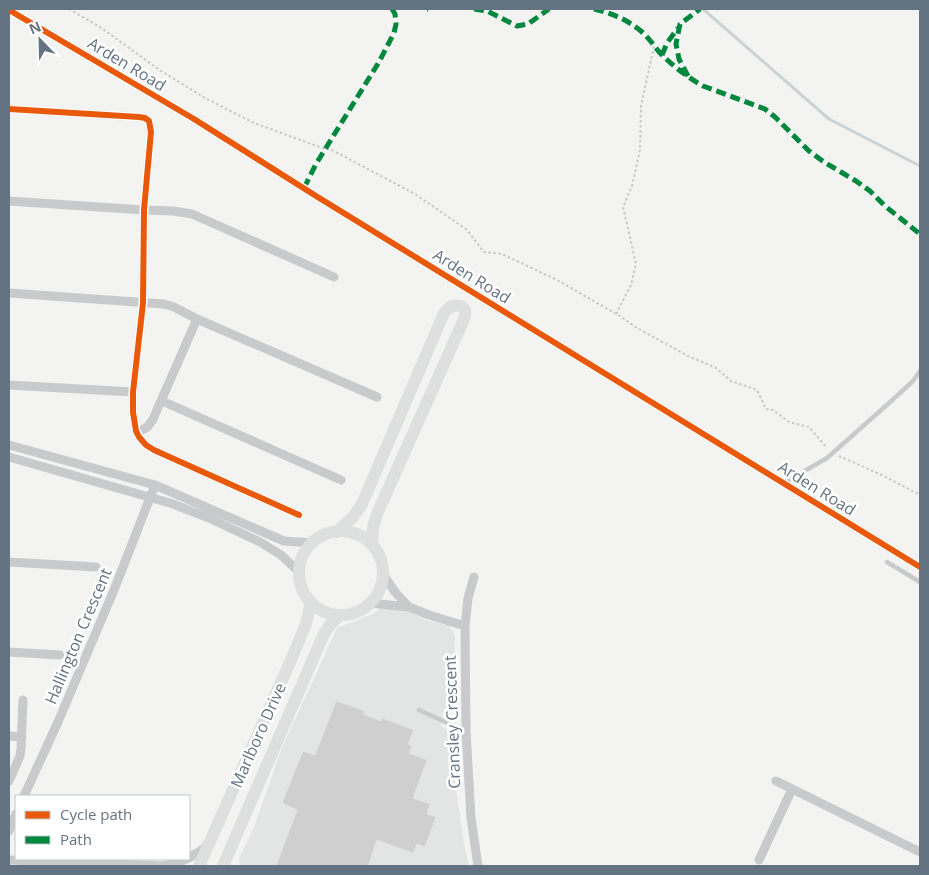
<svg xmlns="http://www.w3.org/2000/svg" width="929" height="875" font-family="'Open Sans',sans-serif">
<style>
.built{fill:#e3e5e4}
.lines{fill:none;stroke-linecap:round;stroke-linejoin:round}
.stream{stroke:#ccd3d6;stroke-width:3}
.building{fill:#cecfce;stroke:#e2e3e1}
.path{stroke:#c7c8c7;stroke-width:2;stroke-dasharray:2.5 2.5;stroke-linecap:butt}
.lane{stroke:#c8cacb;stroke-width:4.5}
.street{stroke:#c8cacb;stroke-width:9}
.secondary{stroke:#dedfdf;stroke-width:12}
.quiet{stroke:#00873e;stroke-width:5;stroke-dasharray:10 5;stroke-linecap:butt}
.cycleway-casing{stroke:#fff;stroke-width:9}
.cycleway{stroke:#e8590c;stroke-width:6}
.labels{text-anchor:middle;stroke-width:5;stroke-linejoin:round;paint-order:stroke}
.street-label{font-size:16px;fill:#647381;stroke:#fff}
</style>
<rect width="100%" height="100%" fill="#f3f4f1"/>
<!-- built -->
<path class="built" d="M399 606 425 620 449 626 455 635 454 703 444 709 441 726 450 732 451 754 464 843 469 866H240L239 859 254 827 281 750 337 628 373 614 381 607Z"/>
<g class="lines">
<!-- stream -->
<path class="stream" d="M703 9 829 119 920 166"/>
</g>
<!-- building -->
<path class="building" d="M336 701 365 711 363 714 381 721 382 718 414 730 408 744 412 746 409 753 427 760 413 798 430 804 427 814 436 817 425 847 417 844 413 853 377 840 368 866H276L297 810 282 803 303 751 315 755Z"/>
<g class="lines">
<!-- path -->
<path class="path" d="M69 9 100 27 161 71 205 98 254 123 325 149H330L415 194 466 229 484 252 502 254 557 280 620 316 637 328 688 356 716 368 731 381 757 390 766 409 773 410 789 422 809 427 827 448
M616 314 631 285 636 264 623 207 632 186 640 150 641 106 654 46
M839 456 884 476 918 494H920"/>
<!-- lane -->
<path class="lane" d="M784 483 827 458 888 404 913 381 920 371
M887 562 920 582
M419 710 465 731"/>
<!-- street -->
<path class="street" d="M9 10 194 119 316 196 920 567
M9 109 139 117 145 118 149 121 151 132 144 210 143 303 133 392V412L136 431 139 437 146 445 154 450 299 515
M9 201 144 210 173 211 192 214 334 277
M9 293 164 304 174 307 197 319 377 397
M9 385 133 392
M162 401 341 480
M136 431C146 430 148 427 153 419L197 319
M9 445 155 485 284 541 312 543
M9 457 170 503 209 518 260 542 281 555 299 572
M9 562 96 567
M383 574 395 592 409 607
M474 577 468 598 465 626 466 731 471 818 478 866
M370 603 409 607 429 615 465 626
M9 652 60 655
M9 736 22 737
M9 781 20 756 21 749 23 700
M776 781 920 852
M24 796 58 722 114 590 155 485
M9 831 16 814
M9 860 164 866C182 862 191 858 206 847
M759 860 792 789"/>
<!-- secondary -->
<path class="secondary" d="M299 573a42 42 0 1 1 84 0a42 42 0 1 1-84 0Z
M337 532 353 517 362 504 444 313C449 307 453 304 461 306L465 310V317L377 514 373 527 372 544
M199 866 291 660 306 624 311 602
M223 866 323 636 329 626 340 615"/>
<!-- quiet -->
<path class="quiet" d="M427 9H428
M474 9 487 11 517 26 528 24 549 9
M594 9C612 13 628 20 642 32 649 38 654 46 660 53 673 66 687 77 703 86L765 109 775 117 809 151 824 162 856 181 870 191 885 206 920 234
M662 55 667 43 678 28
M688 76 679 59 676 44 680 24 700 9
M304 188 316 164 379 62 394 33 396 24 395 14 392 9"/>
<!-- cycleway casing -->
<g class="cycleway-casing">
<path id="cycleway" d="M9 10 194 119 316 196 920 567
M9 109 139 117 145 118 149 121 151 132 144 210 143 303 133 392V412L136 431 139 437 146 445 154 450 299 515"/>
</g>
<!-- cycleway -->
<use href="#cycleway" class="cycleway"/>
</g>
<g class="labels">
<!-- street labels -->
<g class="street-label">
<text transform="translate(127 64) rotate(31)" y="6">Arden Road</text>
<text transform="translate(472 276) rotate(32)" y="6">Arden Road</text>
<text transform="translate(817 488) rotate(32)" y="6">Arden Road</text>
<text transform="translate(78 636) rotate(-67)" y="6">Hallington Crescent</text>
<text transform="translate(452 722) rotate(-92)" y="6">Cransley Crescent</text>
<text transform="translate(258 735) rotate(-66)" y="6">Marlboro Drive</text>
</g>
</g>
<!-- border -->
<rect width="929" height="875" fill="none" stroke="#647381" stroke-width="20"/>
<!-- legend -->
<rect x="15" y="795" width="175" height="65" fill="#ffffff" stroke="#c1c7cd"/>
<rect x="25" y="811" width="25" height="8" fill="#e8590c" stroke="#c1c7cd"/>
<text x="60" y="820" font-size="15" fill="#647381">Cycle path</text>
<rect x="25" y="836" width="25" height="8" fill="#00873e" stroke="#c1c7cd"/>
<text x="60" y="845" font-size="15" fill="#647381">Path</text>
<!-- north arrow -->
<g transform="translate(40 40) rotate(337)" stroke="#ffffff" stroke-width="4" paint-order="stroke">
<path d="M0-4L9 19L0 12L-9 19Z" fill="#647381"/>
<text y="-8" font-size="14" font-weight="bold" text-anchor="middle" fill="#647381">N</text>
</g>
</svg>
